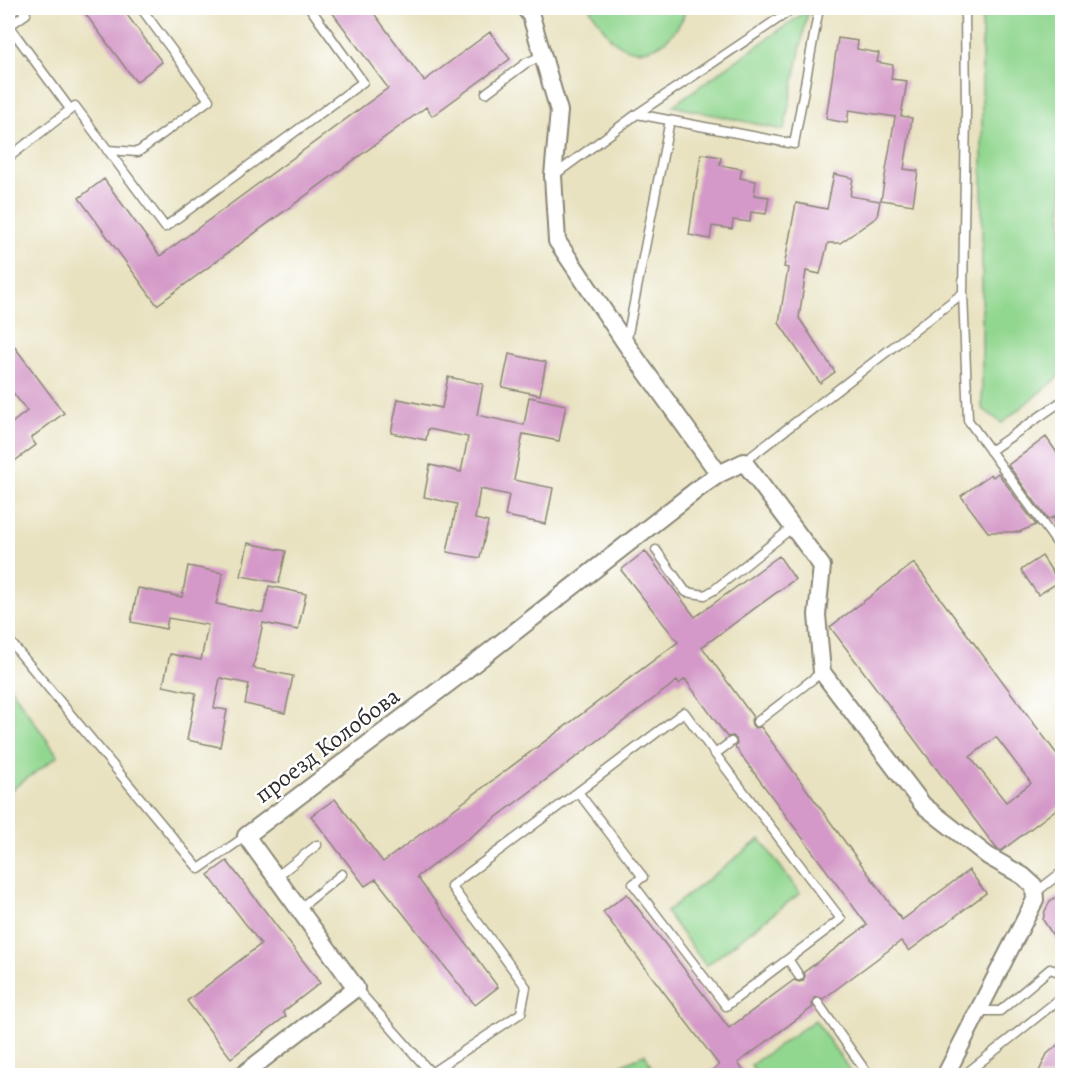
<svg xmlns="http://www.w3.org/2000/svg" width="1070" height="1083" font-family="Alegreya,serif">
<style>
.green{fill:#92d790;stroke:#5e815e;stroke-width:1.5}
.building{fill:#d499c8;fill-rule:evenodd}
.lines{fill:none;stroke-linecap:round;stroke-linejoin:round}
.lane-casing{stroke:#8a8676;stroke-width:11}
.street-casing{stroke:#8a8676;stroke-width:20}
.lane{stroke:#fff;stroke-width:8}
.street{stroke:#fff;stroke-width:16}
.labels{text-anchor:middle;stroke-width:5;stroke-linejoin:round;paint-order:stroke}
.street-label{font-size:24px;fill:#2b2b2b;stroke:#fff}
</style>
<rect width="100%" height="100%" fill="#fff"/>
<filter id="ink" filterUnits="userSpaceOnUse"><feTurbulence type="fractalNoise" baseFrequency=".0167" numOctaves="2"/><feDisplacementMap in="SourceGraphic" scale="12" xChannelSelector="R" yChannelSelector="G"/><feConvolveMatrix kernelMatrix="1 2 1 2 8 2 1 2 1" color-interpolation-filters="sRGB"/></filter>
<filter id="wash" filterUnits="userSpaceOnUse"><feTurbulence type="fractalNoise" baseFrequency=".008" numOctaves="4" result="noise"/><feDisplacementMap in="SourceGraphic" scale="24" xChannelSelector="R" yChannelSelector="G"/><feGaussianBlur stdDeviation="1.35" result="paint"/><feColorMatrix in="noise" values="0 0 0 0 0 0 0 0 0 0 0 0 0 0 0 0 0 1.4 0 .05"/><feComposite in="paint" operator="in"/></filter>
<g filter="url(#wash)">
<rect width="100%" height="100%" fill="#e8e2c0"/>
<!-- green -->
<path class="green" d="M589 8H685C685 16 681 22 676 29 662 49 637 59 615 42 607 36 596 16 589 8Z
M982 8H1062V374L1002 423 982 408Z
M808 10 784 130 672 106Z
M8 684 58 756 8 792Z
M760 839 800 893 706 966 666 912Z
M815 1020 853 1075H757L751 1065Z
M645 1054 655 1075H613L610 1070Z"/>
<g id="blocks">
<!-- building -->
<path class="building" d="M81 8H122L162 62 136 82Z
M329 8H370L424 81 490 32 510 59 432 116 426 107 157 305 79 198 104 179 160 256 388 88Z
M838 38 858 41 857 49 879 53 877 62 893 65 891 79 907 81 901 116 912 118 904 169 918 171 913 205 881 200 895 117 849 110 847 123 826 119Z
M701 154 721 157 720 165 742 169 740 178 756 181 754 195 769 197 766 214 751 212 750 222 733 220 732 229 712 226 710 239 689 235Z
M834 174 853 178 850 196 880 201 877 217 840 243H828L820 274 806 271 799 318 835 372 820 383 779 323 788 268 784 267 796 203 827 209Z
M8 338 64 413 31 438 36 445 8 466V426L27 411 8 386Z
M509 354 546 362 540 395 502 387Z
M448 377 483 384 477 415 524 425 529 397 566 405 559 441 523 434 514 480 553 488 546 524 505 516 509 495 480 489 475 519 488 522 480 558 447 552 457 504 424 497 430 465 461 472 468 437 428 429 426 440 391 433 398 399 442 408Z
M1046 437 1062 460V531L1053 517 1048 520 1008 465Z
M998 473 1036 525 1019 532H988L961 496 991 474 993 477Z
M248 543 286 551 279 583 241 576Z
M645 551 695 617 779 556 795 579 702 647 753 717 751 720 752 725 755 728 761 727 902 920 969 870 986 893 909 951 901 941 823 999 818 997 814 998 812 1003 813 1007 738 1063 747 1076H705L719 1065 603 912 627 894 729 1028 794 980 799 982 803 981 805 976 804 972 867 925 735 747 737 744 736 739 733 736 727 737 685 679 679 684 677 681 417 877 498 987 475 1005 376 879 365 886 311 816 335 799 383 862 678 642 621 570Z
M1042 556 1059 582 1038 595 1021 570Z
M914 563 1062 761V805L1001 851 996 848 830 627ZM996 737 1031 783 1006 802 970 757Z
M188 566 223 573 216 604 263 613 269 586 306 594 298 630 263 623 253 668 293 676 285 713 245 704 249 684 220 678 214 708 227 710 220 747 187 740 196 693 163 686 170 654 201 660 208 625 168 618 166 629 131 622 138 588 182 597Z
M227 861 320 983 283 1012 286 1016 231 1058 187 1001 261 944 208 875Z
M1062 893V949L1043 920 1045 911 1050 901Z
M1062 1041V1076H1037L1047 1054Z"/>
</g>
</g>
<g filter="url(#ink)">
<use href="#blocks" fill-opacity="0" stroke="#8a8676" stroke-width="1.5"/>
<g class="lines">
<!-- lane casing -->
<g class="lane-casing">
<path id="lane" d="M21 8 26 14 9 26 70 109
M965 8 966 112 963 293 968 420 1062 550
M486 93 526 63 542 56
M637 114 794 144 819 8
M107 150 138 152 209 100 141 8
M8 158 75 106 165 227 363 82 310 8
M553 176 637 114 794 8
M626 344 670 120
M990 451 1062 401V402
M744 462 963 293
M656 550 686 592 705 595 714 590 793 527
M8 639 199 869 246 836
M757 722 822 672
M715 754 841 919 726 1006 633 884 643 877 578 792 684 712 715 754 731 742
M276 877 317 845
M1035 893 1062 872
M299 909 342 874
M788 959 799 976
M356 988 431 1073 428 1075
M818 1003 869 1076
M978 1011H1000L1050 969 1062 973
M431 1073 521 1013 526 987 451 886 578 792
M963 1076 1062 997"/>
</g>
<!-- street casing -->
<g class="street-casing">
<path id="street" d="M525 8 531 16 559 111 553 176 557 241 626 344 719 474
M241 1076 356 988 246 836 462 673 699 488 719 474 744 462 822 566 817 615 822 672 923 805 988 856 1023 876 1034 886 1035 900 945 1076"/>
</g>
<!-- lane -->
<use href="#lane" class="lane"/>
<!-- street -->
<use href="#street" class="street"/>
</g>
</g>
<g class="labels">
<!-- street labels -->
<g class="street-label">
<text transform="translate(327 745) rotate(-37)" y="8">проезд Колобова</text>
</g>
</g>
<!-- margin -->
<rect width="1070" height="1083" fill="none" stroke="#fff" stroke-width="30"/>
</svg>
